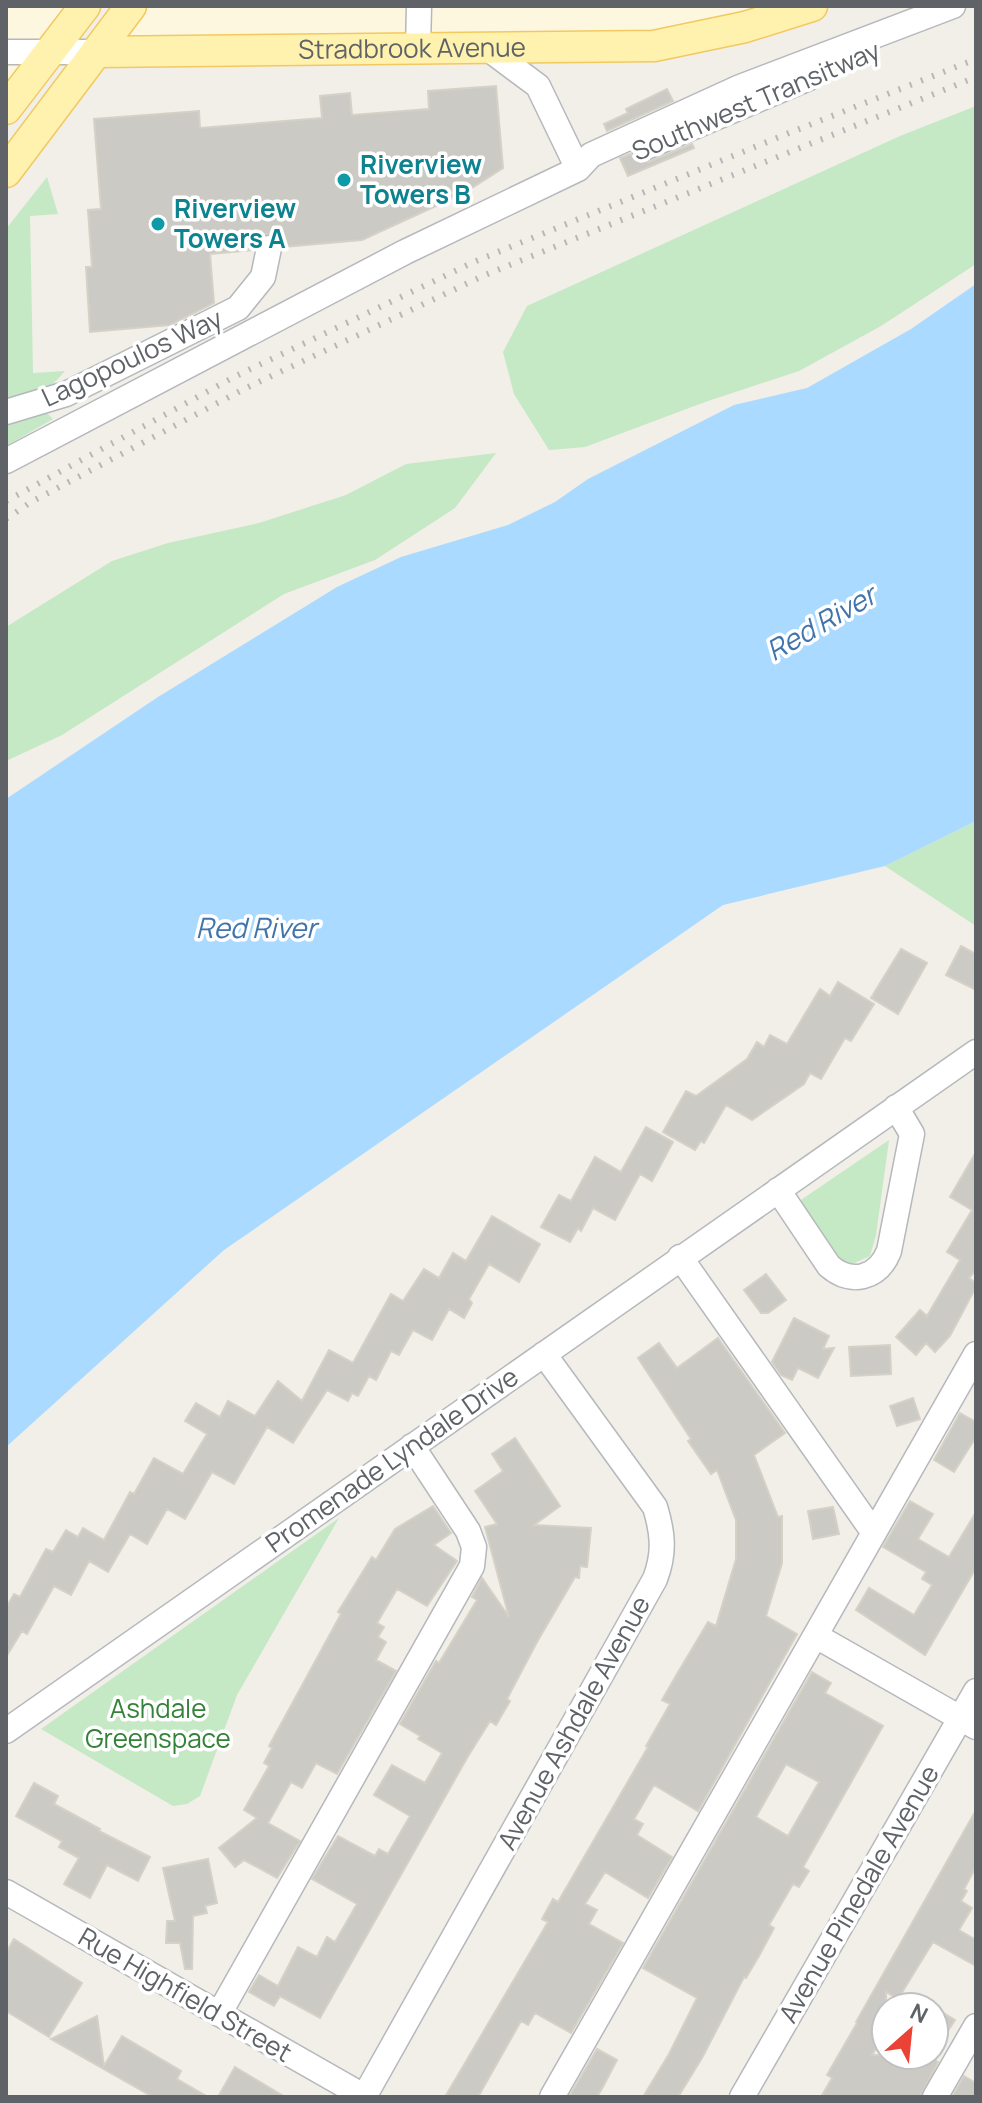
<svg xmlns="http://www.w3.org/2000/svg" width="982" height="2103" font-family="Manrope,sans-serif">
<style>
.commercial{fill:#fef7e0}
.green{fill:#c5e8c5}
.water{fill:#aadaff}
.building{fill:#cccac5;stroke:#d6d1c6;stroke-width:2;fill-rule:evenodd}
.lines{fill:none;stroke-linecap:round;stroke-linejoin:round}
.minor-casing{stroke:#b5b8bc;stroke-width:27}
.major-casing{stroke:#f2c960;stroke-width:33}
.minor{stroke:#fff;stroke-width:24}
.major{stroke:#fff2af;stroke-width:30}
.rail{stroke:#b6b7b8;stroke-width:6;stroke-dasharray:2 10;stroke-linecap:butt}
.culture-dot{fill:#0f9aa8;stroke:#fff;stroke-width:3}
.labels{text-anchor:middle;stroke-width:7;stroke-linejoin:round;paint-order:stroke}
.street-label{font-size:26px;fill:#5f6368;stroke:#fff}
.culture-label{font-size:26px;font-weight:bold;fill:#0d838f;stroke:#fff;text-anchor:start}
.park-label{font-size:26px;fill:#348238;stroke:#fff}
.water-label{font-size:28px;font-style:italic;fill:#4174aa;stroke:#fff}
</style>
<rect width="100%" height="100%" fill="#f1efe8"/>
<!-- commercial -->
<path class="commercial" d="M6 6H85L6 109Z
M131 6H812L654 46 96 52Z"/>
<!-- green -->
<path class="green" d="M976 106V264L881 326 799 371 705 402 585 447 549 450 514 394 503 352 527 306 900 136Z
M47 177 58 214 30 216 33 373 65 371 53 384 6 400V229Z
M46 412 53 419 6 446V426Z
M496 453 455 508 375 560 284 594 62 735 6 761V627L112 561 168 543 259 523 346 495 406 464Z
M976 821V926L885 866Z
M889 1140 876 1235 870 1256 852 1264 834 1256 798 1202Z
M339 1518 237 1695 200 1796 187 1804 173 1806 41 1729Z"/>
<!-- water -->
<path class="water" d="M976 284V821L885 866 723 905 224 1250 6 1447V799L158 697 337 587 401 557 508 525 555 502 588 479 734 405 807 388 911 329Z"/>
<!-- building -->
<path class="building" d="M496 86 503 168 464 193 362 240 284 247 278 236 265 234 257 239 253 250 210 254 214 303 170 325 90 332 86 267H92L88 210 101 209 94 119 199 111 200 128 322 118 320 96 350 93 352 115 429 109 428 91Z
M667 89 673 101 607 131 604 124 628 113 626 109Z
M692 144 694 148 628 176 620 158 630 154 636 160 649 162Z
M961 946 976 954V990L946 975Z
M901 949 927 963 898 1014 871 998Z
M838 982 874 1004 851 1041 845 1038 821 1079 810 1073 804 1084 752 1120 726 1105 704 1143 701 1141 695 1150 663 1132 686 1091 696 1096 747 1059 757 1042 764 1047 770 1035 787 1044 820 989 830 996Z
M646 1127 673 1142 652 1181 640 1174 615 1220 593 1208 581 1231 578 1228 570 1242 541 1227 559 1195 571 1201 595 1157 621 1172Z
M976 1152V1270L969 1278 976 1283V1287L950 1336 935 1352 926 1343 916 1355 896 1337 920 1310 927 1316 960 1260 947 1252 972 1210 950 1197Z
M492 1216 540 1244 519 1282 489 1264 469 1299 472 1303 464 1318 449 1309 432 1340 413 1330 399 1355 391 1351 376 1380 369 1376 358 1396 352 1393 348 1401 327 1390 293 1443 267 1427 234 1484 212 1472 185 1519 167 1509 147 1544 130 1534 108 1572 89 1561 71 1595 54 1586 27 1634 22 1631 6 1657V1608L14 1594 20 1597 46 1549 53 1552 66 1530 78 1537 83 1528 104 1540 130 1492 134 1494 154 1458 183 1474 207 1434 185 1421 196 1403 220 1417 228 1401 255 1416 278 1381 302 1401 329 1350 353 1363 391 1294 403 1301 424 1269 439 1278 453 1253 466 1261Z
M766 1274 786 1300 768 1313H761L744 1290Z
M794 1318 829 1336 823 1349 834 1348 818 1378 798 1368 792 1380 781 1375 772 1362Z
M718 1338 785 1433 754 1455 778 1517 782 1516V1563L766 1616 797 1634 698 1811 654 1785 634 1819 643 1824 637 1835 672 1857 648 1898 605 1872 585 1904 597 1910 589 1924 623 1943 571 2033 535 2013 528 2025 521 2021 478 2097H445L548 1922 542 1919 553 1899 558 1902 648 1747 646 1746 670 1704 662 1700 677 1674 708 1622 716 1626 736 1559V1520L717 1470 711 1474 688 1441 691 1439 638 1358 659 1343 677 1368Z
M890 1345 891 1374 851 1376 849 1347Z
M913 1398 920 1419 897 1426 890 1406Z
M960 1413 976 1422V1437L954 1472 934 1460Z
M515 1438 560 1506 534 1525 591 1528 587 1567 580 1566 579 1578 575 1577 537 1642 507 1699 510 1701 496 1725 490 1721 467 1758 320 2018 280 1996 274 2006 249 1992 259 1975 278 1986 298 1947 317 1957 327 1937 335 1942 357 1904 312 1879 338 1836 375 1856 379 1849 388 1854 410 1816 374 1795 392 1765 425 1783 442 1753 418 1739 420 1736 400 1724 436 1661 439 1663 477 1600 472 1597 482 1578 509 1617 485 1527 497 1524 475 1491 503 1471 492 1454Z
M910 1501 933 1514 918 1539 949 1557 976 1512V1568L925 1655 856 1610 869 1588 914 1615 932 1585 922 1579 926 1572 883 1547Z
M433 1506 451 1533 434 1545 457 1561 427 1606 397 1589 377 1623 384 1627 378 1637 386 1642 376 1660 396 1671 337 1774 316 1763 302 1788 291 1782 268 1823 300 1841 277 1878 244 1860 235 1867 219 1848 257 1818 244 1810 269 1766 264 1763 272 1748 269 1746 341 1614 338 1612 372 1557 376 1560 395 1529Z
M833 1507 839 1534 813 1539 808 1511Z
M812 1672 831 1683 825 1693 883 1726 803 1867 809 1871 799 1887 793 1884 769 1925 774 1928 759 1956 746 1978 744 1977 702 2058 678 2097H643L669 2054 697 1998 643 1968ZM786 1764 819 1782 788 1836 756 1817Z
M34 1783 58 1796 54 1804 100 1829 99 1831 150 1857 138 1881 107 1865 90 1898 64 1884 79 1858 59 1847 62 1841 16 1816Z
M976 1810V1867L964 1889 967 1891 961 1901 972 1908 959 1930 976 1940V1966L933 1942 898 1999 886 1992V2031L872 2055H927L938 2062 920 2097H821L832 2078 827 2075 857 2023 856 2022Z
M208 1859 217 1903 205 1906 207 1913 193 1916 192 1969H185L180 1943H166L167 1921H175L163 1868Z
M14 1939 82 1983 49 2037 6 2011V1953Z
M934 2007 955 2020 946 2034 934 2027Z
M97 2016 104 2066 122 2036 181 2071 177 2079 208 2097H153L51 2039Z
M597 2049 617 2060 604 2085 597 2097H569Z
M235 2067 285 2097H218Z
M964 2076 976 2083V2097H952Z"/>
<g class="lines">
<!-- minor casing -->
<g class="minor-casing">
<path id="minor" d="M487 48 538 86 578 169
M418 49 419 6
M6 52H96
M644 148 809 78
M6 412 66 394 238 308 263 277 269 248
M6 461 405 252 578 169 591 155 740 87 953 6
M778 1190 829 1266C851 1285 878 1279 889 1251L912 1134 896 1107
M680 1257 874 1533
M816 1636 976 1727
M6 1731 976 1052
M6 1892 365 2097
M219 2014 472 1566 474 1547 468 1531 412 1446
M364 2097 655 1579C665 1553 663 1533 655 1507L544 1354
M552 2097 976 1354
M742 2097 976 1691
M935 2097 976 2026"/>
</g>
<!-- major casing -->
<g class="major-casing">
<g id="major">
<path id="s1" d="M96 52 654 46 745 27 812 6"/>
<path d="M6 109 85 6"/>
<path d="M6 172 131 6"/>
</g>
</g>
<!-- minor -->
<use href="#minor" class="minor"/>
<!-- major -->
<use href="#major" class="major"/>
<!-- rail -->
<path class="rail" d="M6 501 236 376 476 261 789 133 976 59
M6 519 31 502 244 389 485 275 976 77"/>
</g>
<!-- markers -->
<g class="culture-dot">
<circle cx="344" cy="180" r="8"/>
<circle cx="158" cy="224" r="8"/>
</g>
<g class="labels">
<!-- street labels -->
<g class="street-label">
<text dy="9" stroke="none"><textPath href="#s1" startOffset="316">Stradbrook Avenue</textPath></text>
<text transform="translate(756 101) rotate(-23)" y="9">Southwest Transitway</text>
<text transform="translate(132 358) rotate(-25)" y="9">Lagopoulos Way</text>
<text transform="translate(392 1460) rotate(-35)" y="9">Promenade Lyndale Drive</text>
<text transform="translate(574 1723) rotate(-61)" y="9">Avenue Ashdale Avenue</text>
<text transform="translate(859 1894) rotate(-60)" y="9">Avenue Pinedale Avenue</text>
<text transform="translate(185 1995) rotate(30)" y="9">Rue Highfield Street</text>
</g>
<!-- culture labels -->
<g class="culture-label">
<text x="360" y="174">Riverview<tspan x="360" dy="30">Towers B</tspan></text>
<text x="174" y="218">Riverview<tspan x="174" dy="30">Towers A</tspan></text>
</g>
<!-- park labels -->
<g class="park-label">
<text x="158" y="1718">Ashdale<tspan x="158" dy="30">Greenspace</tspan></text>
</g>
<!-- water labels -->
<g class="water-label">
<text transform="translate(821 623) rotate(-30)" y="10">Red River</text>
<text x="256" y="938">Red River</text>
</g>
</g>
<!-- border -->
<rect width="982" height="2103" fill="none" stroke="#5f6368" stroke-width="16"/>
<!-- north arrow -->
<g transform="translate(910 2031) rotate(27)"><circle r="38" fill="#ffffff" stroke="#bfc1c3" stroke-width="2"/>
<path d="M0-6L14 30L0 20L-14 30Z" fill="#ea4335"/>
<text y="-12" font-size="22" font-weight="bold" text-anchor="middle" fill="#5f6368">N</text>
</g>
</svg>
